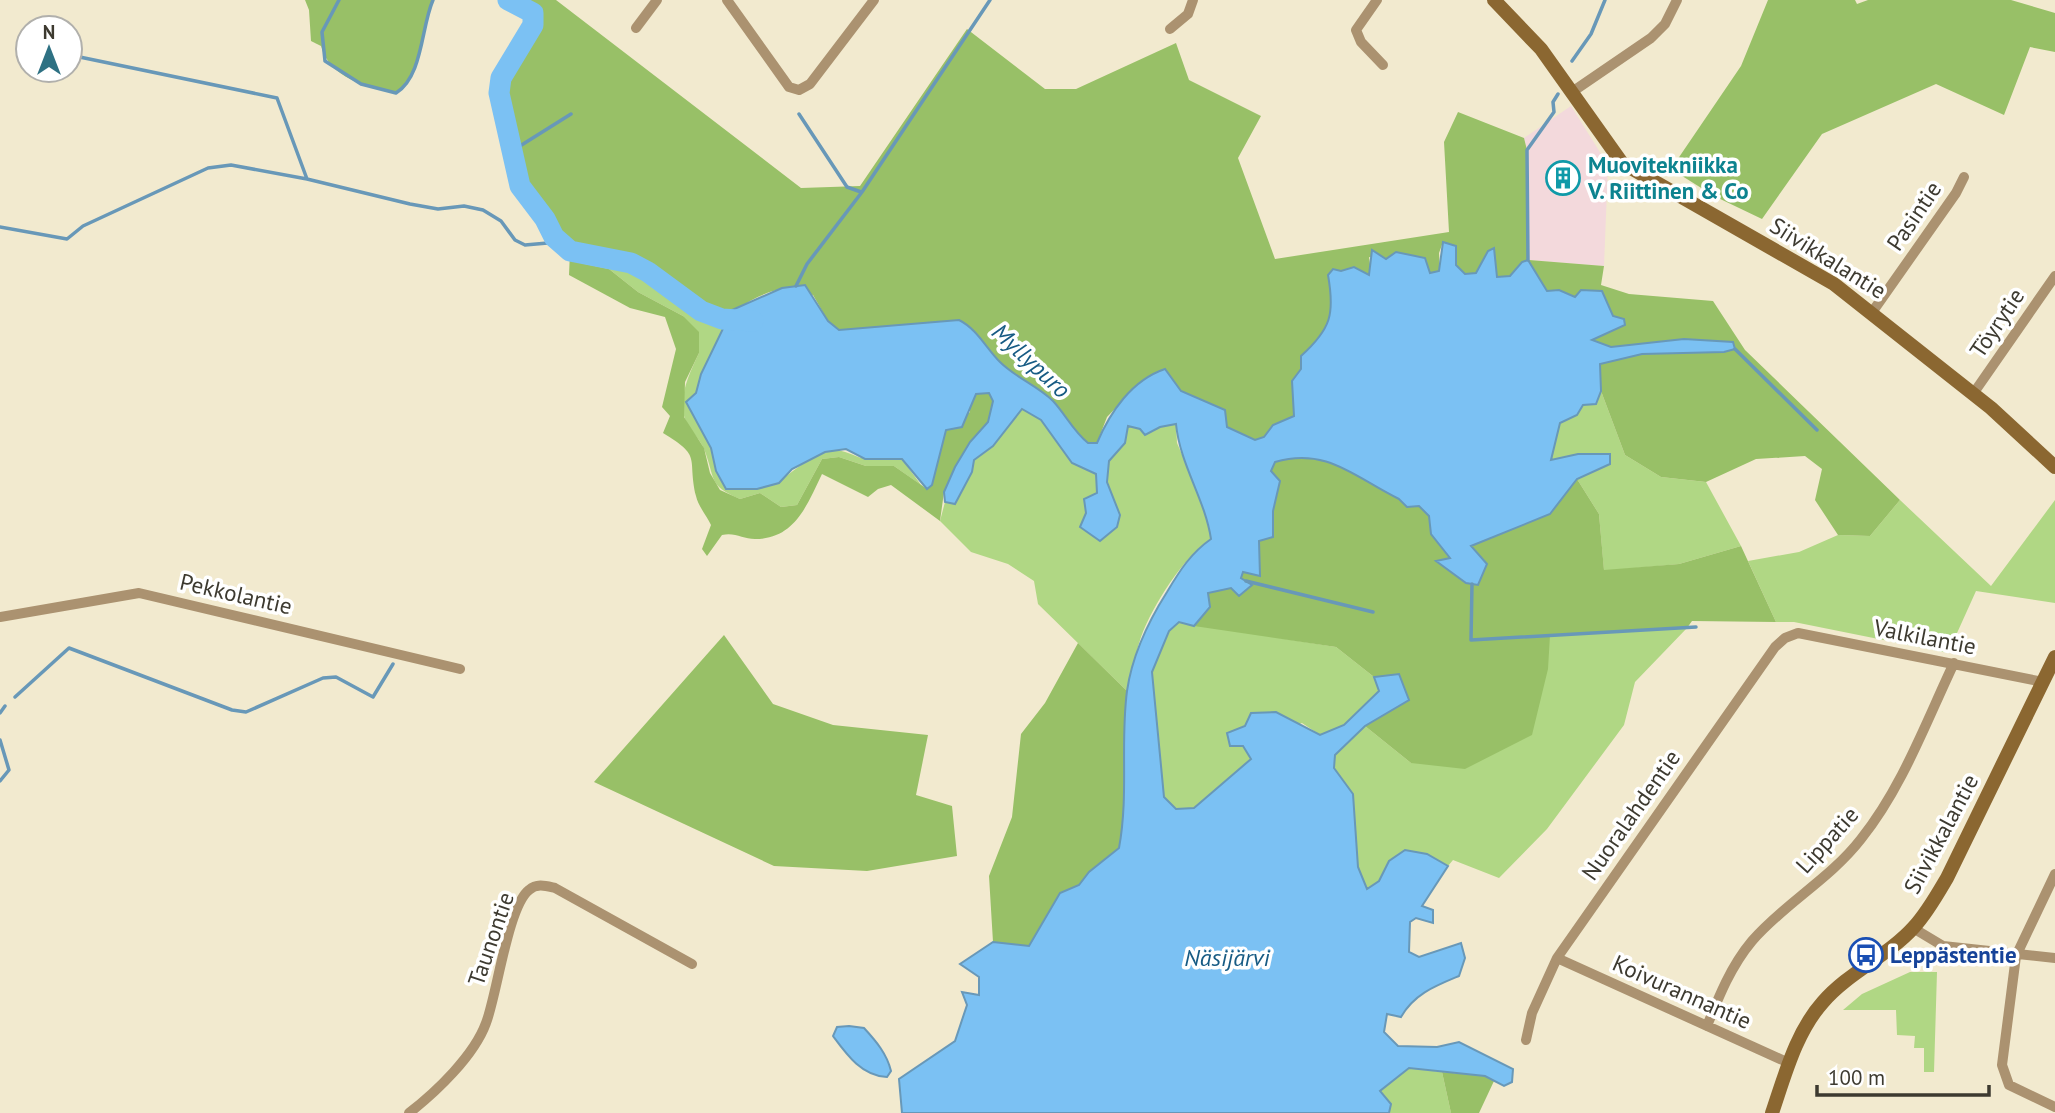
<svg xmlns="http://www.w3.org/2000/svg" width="2055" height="1113" font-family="'PT Sans',sans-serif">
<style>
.industrial{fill:#f3d9dc}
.green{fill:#b0d784}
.forest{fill:#98c067}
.water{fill:#7bc1f3;stroke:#6898b8;stroke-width:2}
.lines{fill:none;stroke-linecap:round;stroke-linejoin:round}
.stream{stroke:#6898b8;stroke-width:3.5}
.river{stroke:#7bc1f3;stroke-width:21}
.street{stroke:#ab9270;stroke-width:10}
.secondary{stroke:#8b6731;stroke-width:14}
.labels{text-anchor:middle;stroke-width:7;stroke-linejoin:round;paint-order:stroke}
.culture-label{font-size:23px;font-weight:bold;fill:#0d838f;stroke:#fff;text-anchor:start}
.street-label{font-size:23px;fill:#3d3a30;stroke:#fff}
.transit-label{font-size:23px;font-weight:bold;fill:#164399;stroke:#fff;text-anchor:start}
.water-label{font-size:24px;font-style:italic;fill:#175b84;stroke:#fff}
</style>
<rect width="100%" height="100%" fill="#f2eacf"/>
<!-- industrial -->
<path class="industrial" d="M1571 106 1608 165 1604 266 1528 260 1527 150 1524 138Z"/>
<!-- green -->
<path class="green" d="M570 251C597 256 625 259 649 272 674 286 698 318 727 320L701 374 696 393 686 402 711 448 716 471C727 476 744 488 756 488 780 490 801 457 827 452 848 447 851 458 869 459 880 459 890 458 902 459L921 485 894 466H866L839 457 822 459 797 505 781 507 760 493 740 499C707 485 716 479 704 449 700 438 687 428 684 416 679 394 690 372 699 353L683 316 638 292 609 269 585 264Z
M1601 391 1625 455 1661 477 1706 482 1741 546 1679 564 1604 571 1599 514 1577 479 1609 464 1578 454 1551 461 1560 423 1577 415 1583 404H1596Z
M1022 409 1041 420 1072 463 1096 473 1097 493 1080 526 1111 500C1109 488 1104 471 1110 460 1118 444 1124 450 1127 426L1152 432 1160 427 1176 424 1177 443 1206 509 1211 539C1183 557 1153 605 1141 637 1135 654 1133 673 1127 691L1038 604 1034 581 1008 564 971 552 940 521 945 502 955 504C963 490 971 476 974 460L993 446Z
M1900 500 1991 586 2055 500V603L1976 591 1948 653 1794 622H1776L1748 561 1799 552 1838 535 1870 536Z
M1179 622 1336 647 1374 677 1379 691 1344 725 1320 735 1302 723 1243 746 1252 758 1194 808 1176 809 1164 797 1152 672 1169 631Z
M1687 628 1635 682 1624 725 1547 829 1499 878 1453 860 1448 866 1427 854 1389 861 1379 881 1367 890 1358 867 1353 795 1334 768 1335 755 1365 726 1411 763 1550 635Z
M1910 972H1937L1934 1072H1924V1048H1914L1915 1036 1897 1035 1896 1010H1843L1862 994Z
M1409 1068 1442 1072 1451 1113H1389L1391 1104 1379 1091Z"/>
<!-- forest -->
<path class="forest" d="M305 0H433C421 27 423 76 396 93 367 88 329 77 321 46L311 41 309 10Z
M508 0H556L801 188 860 186 967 29 1045 89H1076L1176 43 1189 80 1261 116 1238 158 1275 259 1449 232 1444 142 1458 112 1524 138 1527 150 1529 260 1604 266 1601 285 1629 294 1713 301 1745 350 1900 500 1870 536 1838 535 1815 500 1822 469 1805 456 1756 459 1706 482 1661 477 1625 455 1601 391 1600 364 1642 354 1724 352 1684 339 1611 347 1591 340 1624 319 1613 316 1602 291 1575 298 1559 290 1547 291 1522 262 1510 276 1497 278 1493 249 1488 251 1476 273 1465 274 1456 266V246L1443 242 1439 253 1440 271 1430 273 1369 257 1371 271 1369 275 1341 271 1328 275C1335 314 1331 329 1301 356V369L1292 381 1294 416 1273 425 1264 437 1254 440 1227 427 1225 410 1181 391 1136 387 1107 417 1097 443H1088C1073 431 1066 414 1053 401 1038 386 1016 378 1000 362 986 348 977 329 959 320L839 330 828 321 813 295C804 293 794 289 785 289 771 288 734 307 727 320 700 318 670 284 645 270 623 258 596 256 572 252L585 264 609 269 638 292 683 316 699 332V353L685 382 684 417 704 448 710 473 720 490 740 499 760 493 781 507 797 505 822 459 839 457 866 466H894L927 489 932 485 946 430 970 412V401L976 394 989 393 993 401 988 422 970 442 944 492 940 521 891 485 878 489 868 497 822 474C807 505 795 539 755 539 743 539 735 532 722 535L707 556 702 549 711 525C707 516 698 506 696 496 687 457 703 457 663 433L670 416 662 407 676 349 665 317 630 308 569 275 570 251 554 237 545 219 520 186 499 93C502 62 534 44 533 13Z
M1768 0H1855L1857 4 1868 0H2011L2055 13V52L2030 47 2004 115 1936 84 1822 134 1762 219 1714 196 1671 169 1741 66Z
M1299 455 1337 463 1399 499 1407 507 1419 506 1429 516 1431 534 1450 558 1437 562 1466 583 1477 585 1481 576 1470 546 1549 514 1577 479 1599 514 1604 570 1679 564 1741 546 1776 622 1692 621 1687 628 1550 635 1548 669 1532 735 1465 769 1411 763 1365 726 1409 700 1399 674 1374 677 1336 647 1194 626 1210 607 1207 593 1231 588 1243 572 1260 576 1259 541 1273 537V511L1280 482 1271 471 1275 462Z
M724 635 773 704 833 725 928 735 916 795 952 806 957 856 867 871 774 866 594 782Z
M1078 643 1127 691 1126 814 1119 848 1089 872 1079 885 1060 893 1029 946 993 942 989 876 1012 817 1021 734 1045 703Z
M1442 1072 1485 1076 1494 1081 1479 1113H1451Z"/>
<!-- water -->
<path class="water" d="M1443 242 1456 246V265L1465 274 1476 273 1488 251 1494 248 1497 277 1510 276 1522 262 1528 260 1547 291 1559 290 1575 297 1581 290 1602 291 1613 316 1624 319 1625 325 1592 340 1611 347 1684 339 1733 342 1735 349 1724 352 1642 354 1600 364 1601 391 1596 404 1583 405 1577 415 1560 423 1551 460 1578 454H1610V464L1577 479 1550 514 1471 546 1487 564 1478 585 1466 583 1436 561 1450 558 1431 534 1429 516 1419 506 1407 507 1399 499C1354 477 1327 447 1275 462L1271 471 1280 481 1273 511V537L1259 541 1260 576 1243 572 1241 578 1252 585 1239 596 1231 588 1208 593 1210 607 1194 626 1179 622 1169 631 1152 672 1164 797 1176 809 1194 808 1251 759 1243 746H1230L1227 733 1245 726 1251 713 1276 712 1320 735 1344 725 1379 691 1374 677 1399 674 1409 700 1365 726 1335 755 1334 768 1353 794 1358 867 1367 889 1379 881 1389 861 1405 850 1427 854 1448 866 1422 906 1433 910V923L1416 918 1410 922 1409 952 1419 957 1461 943 1465 958 1459 976C1435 986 1414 994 1401 1017L1387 1014 1384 1032 1398 1046 1437 1047 1459 1042 1513 1069 1512 1082 1504 1086 1485 1076 1409 1068 1380 1091 1391 1104 1389 1113H902L899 1079 955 1041 967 1005 962 992 979 995V977L960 964 993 942 1029 946 1060 893 1079 885 1089 872 1119 848C1129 794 1120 743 1127 691 1132 656 1148 622 1167 592 1180 570 1191 553 1211 539 1205 499 1180 465 1176 424L1160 427 1145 435 1140 429 1128 426 1125 443 1109 461 1107 482 1120 515 1117 527 1100 541 1080 527 1086 513 1084 499 1097 493 1096 474 1072 463 1041 420 1022 409 993 446 974 460 972 472 955 504 945 502 944 492 955 467 970 442 988 422 993 401 989 393 976 394 962 427 946 430 932 485 927 489 902 459H865L846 449 825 452 792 469 779 483 757 489H726L716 471 711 448 686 402 696 393 701 374 732 310 782 288 805 285 828 321 839 330 959 320C977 329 986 348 1000 362 1016 378 1038 386 1053 401 1066 415 1073 431 1088 443H1097C1110 412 1132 380 1165 369L1181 391 1225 410 1227 427 1255 440 1264 437 1273 425 1294 416 1292 381 1301 369V356C1331 329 1335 314 1328 275L1333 269 1341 271 1354 267 1369 275 1372 250 1386 259 1396 252 1425 258 1430 273 1439 271Z
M849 1026 864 1028C876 1041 887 1054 891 1071L887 1077C862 1076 847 1055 833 1036L837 1027Z"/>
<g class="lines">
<!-- stream -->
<path class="stream" d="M339 0 322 32 325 61 361 84 396 93C423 76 421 27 433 0
M70 55 277 98 307 179
M1572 61 1591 34 1605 0
M799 114 847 187 861 192
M512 151 571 114
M0 227 67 239 83 226 208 168 231 165 307 179 410 204 438 209 464 206 483 210 501 221 515 240 525 245 559 242
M1528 260 1527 150 1554 112 1553 102 1558 94
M796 286 807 264 862 192 990 0
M1735 349 1817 430
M1246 581 1373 612
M1472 584 1471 640 1696 627
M15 697 69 648 232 710 246 712 323 678 336 677 373 697 393 664
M0 713 5 706
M0 740 9 770 0 781"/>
<!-- river -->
<path class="river" d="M508 0 533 13V25L501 78 499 93 520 186 545 219 554 237 570 251 631 263 648 272 701 311 722 319 753 321"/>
<!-- street -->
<path class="street" d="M727 0 789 87 799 90 810 84 874 0
M1377 0 1356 30 1361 42 1383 65
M636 28 657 0
M1170 29 1188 14 1193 0
M1572 92 1651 38 1665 24 1677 0
M1873 311 1956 193 1964 177
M1973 394 2055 276
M0 617 139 593 460 669
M2055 874 2016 956 2002 1065 2009 1085 2055 1107
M1913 928 1943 946 2055 958
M1557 958 1789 1063
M1707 1026C1719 996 1731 966 1752 941 1785 903 1830 879 1861 839 1902 788 1926 722 1954 663
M1526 1040 1532 1013 1557 958 1775 647 1785 638 1798 633 2043 682
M409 1113C436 1092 474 1056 486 1023 497 995 508 906 529 890 537 883 546 886 555 888L692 964"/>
<!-- secondary -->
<path class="secondary" d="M1494 0 1541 49 1622 163 1834 284 1991 408 2055 467
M1772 1113C1785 1075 1796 1032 1823 1002 1849 972 1888 956 1914 927 1927 913 1937 895 1947 878L2055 657"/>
</g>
<!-- icons -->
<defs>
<g id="building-ring" transform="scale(1.75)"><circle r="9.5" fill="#fff" stroke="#0f9aa8" stroke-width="1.5"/><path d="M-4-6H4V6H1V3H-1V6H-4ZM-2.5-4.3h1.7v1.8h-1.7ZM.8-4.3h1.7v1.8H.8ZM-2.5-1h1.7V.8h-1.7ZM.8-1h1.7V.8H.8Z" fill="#0f9aa8"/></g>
<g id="bus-ring" transform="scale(1.75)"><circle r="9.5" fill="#fff" stroke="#1a4fb4" stroke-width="1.5"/><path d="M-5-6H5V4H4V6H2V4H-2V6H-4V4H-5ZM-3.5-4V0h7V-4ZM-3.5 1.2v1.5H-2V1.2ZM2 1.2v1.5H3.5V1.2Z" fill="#1a4fb4"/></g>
</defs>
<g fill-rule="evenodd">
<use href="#building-ring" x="1563" y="178"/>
<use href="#bus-ring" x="1866" y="955"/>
</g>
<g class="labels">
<!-- culture labels -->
<g class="culture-label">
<text x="1588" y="173">Muovitekniikka<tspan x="1588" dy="26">V. Riittinen &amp; Co</tspan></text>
</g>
<!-- street labels -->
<g class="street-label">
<text transform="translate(1914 216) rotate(-56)" y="8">Pasintie</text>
<text transform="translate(1828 258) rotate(32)" y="8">Siivikkalantie</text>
<text transform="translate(1997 323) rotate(-56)" y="8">Töyrytie</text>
<text transform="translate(236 594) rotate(13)" y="8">Pekkolantie</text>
<text transform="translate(1925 637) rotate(11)" y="8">Valkilantie</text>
<text transform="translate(1631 815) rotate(-55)" y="8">Nuoralahdentie</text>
<text transform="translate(1941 834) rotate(-62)" y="8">Siivikkalantie</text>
<text transform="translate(1827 840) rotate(-48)" y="8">Lippatie</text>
<text transform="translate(491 939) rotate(-71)" y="8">Taunontie</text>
<text transform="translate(1682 992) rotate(24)" y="8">Koivurannantie</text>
</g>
<!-- transit labels -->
<g class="transit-label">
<text x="1890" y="963">Leppästentie</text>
</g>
<!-- water labels -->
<g class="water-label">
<text transform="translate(1031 361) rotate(43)" y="8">Myllypuro</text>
<text x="1227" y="966">Näsijärvi</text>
</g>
</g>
<!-- north arrow -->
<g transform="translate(49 49)"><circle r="33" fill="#ffffff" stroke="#b1b0ac" stroke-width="2"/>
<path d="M0-5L12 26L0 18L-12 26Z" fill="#2e7183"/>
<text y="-10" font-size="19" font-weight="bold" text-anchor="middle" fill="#3d3a30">N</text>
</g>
<!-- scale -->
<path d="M1817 1085v10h172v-10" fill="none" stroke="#3d3a30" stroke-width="3.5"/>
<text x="1828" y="1085" font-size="21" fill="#3d3a30" stroke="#ffffff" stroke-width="5" paint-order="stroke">100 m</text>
</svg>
